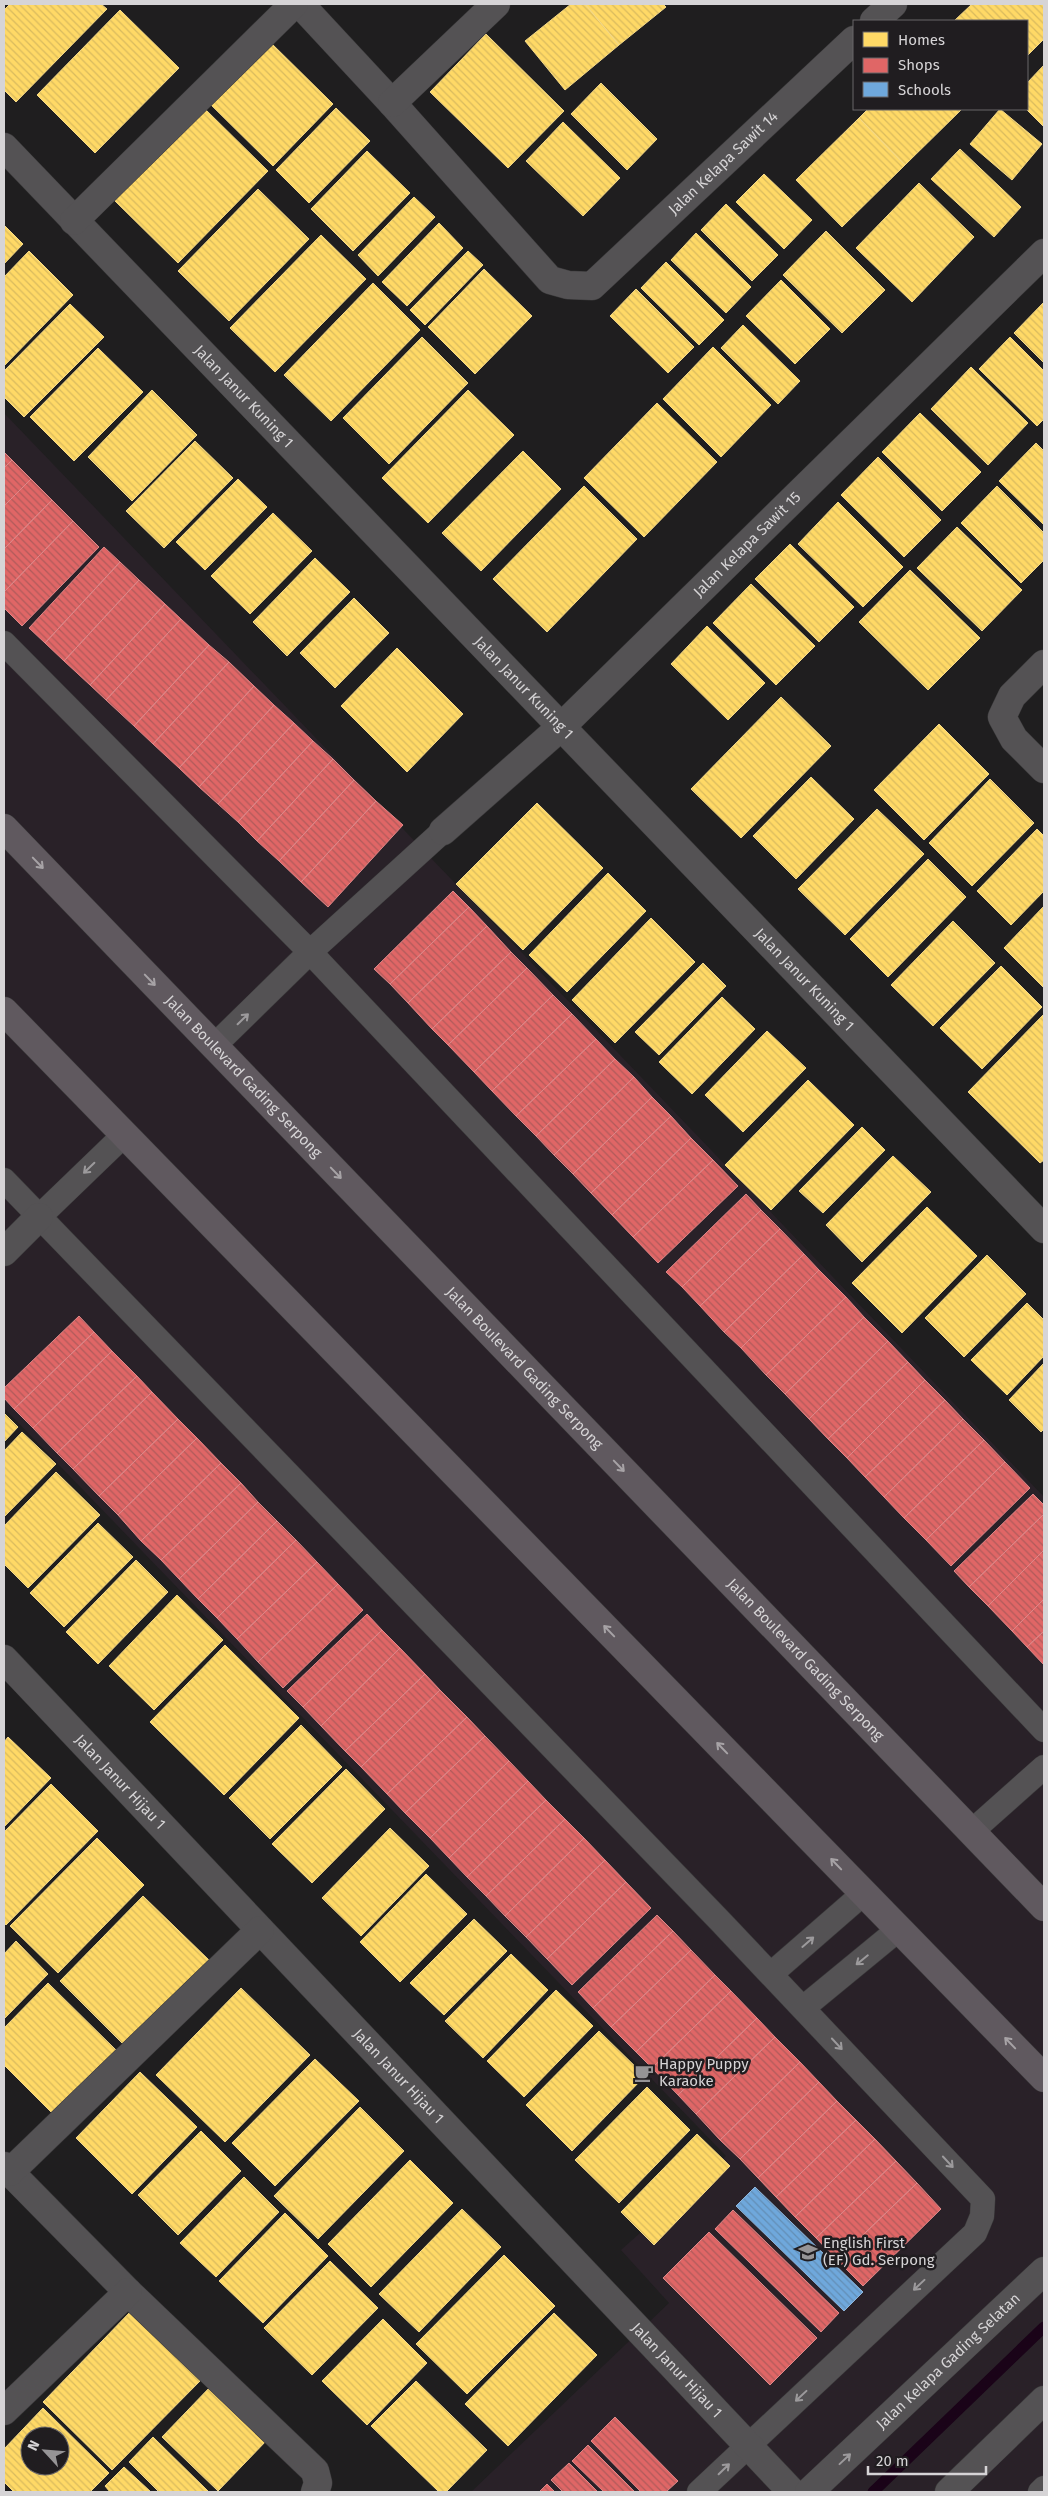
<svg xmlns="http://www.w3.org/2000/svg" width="1048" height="2496" font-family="'Fira Sans',sans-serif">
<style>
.built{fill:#292128}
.homes{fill:url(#homes-back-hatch);stroke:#f3d888;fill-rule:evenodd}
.shops{fill:url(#shops-back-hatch);stroke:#dd8788}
.schools{fill:url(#schools-back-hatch);stroke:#8eb5da}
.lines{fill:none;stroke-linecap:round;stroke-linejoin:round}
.stream{stroke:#1a0318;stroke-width:11}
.lane-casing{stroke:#3a393a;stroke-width:25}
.street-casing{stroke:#3a393a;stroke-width:29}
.secondary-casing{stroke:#3a393a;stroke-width:29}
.primary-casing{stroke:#3a393a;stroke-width:29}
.lane{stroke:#545254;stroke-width:24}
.street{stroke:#545254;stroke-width:28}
.secondary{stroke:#545254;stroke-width:28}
.primary{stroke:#60595f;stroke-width:28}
.oneway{stroke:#a7a3a6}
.oneway2{stroke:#9c9a9c}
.labels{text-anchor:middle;stroke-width:5;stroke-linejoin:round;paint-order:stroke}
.street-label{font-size:15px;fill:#d6d4d6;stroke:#201d20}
.poi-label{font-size:15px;fill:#d6d4d6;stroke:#201d20;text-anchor:start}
</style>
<defs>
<pattern id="homes-back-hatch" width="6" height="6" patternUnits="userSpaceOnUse" patternTransform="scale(1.25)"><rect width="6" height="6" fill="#ffd966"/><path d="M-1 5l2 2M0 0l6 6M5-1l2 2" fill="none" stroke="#d9ba5e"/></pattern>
<pattern id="shops-back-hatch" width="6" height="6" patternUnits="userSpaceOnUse" patternTransform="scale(1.25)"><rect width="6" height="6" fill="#e06666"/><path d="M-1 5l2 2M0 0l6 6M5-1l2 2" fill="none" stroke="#b05b5b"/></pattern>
<pattern id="schools-back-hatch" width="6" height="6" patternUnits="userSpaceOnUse" patternTransform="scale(1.25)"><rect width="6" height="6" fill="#6fa8dc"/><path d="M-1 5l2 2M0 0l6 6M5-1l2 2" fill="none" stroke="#638eb5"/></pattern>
</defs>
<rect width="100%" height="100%" fill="#1f1e1f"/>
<!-- built -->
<path class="built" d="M4 413 1044 1497V2492H471L669 2303 621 2250 726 2156 4 1408Z"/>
<!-- homes -->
<path class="homes" d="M10 4H101L107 9 16 102 4 90V10Z
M571 4H585L619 45 565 90 525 41Z
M585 4H663L666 7 619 45Z
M972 4H1044V39L1027 56V21H954Z
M120 10 179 68 95 153 37 95Z
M486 34 564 111 508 168 430 92Z
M265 37 333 104 273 166 205 99Z
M1044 65V127L1026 109 1027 83Z
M601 83 657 139 627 170 571 114Z
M203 107 268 171 178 263 113 199Z
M336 108 370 141 309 203 276 170Z
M868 109H962L905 165 859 118Z
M1000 109 1042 144 1012 180 970 144Z
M859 118 905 165 842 227 796 180Z
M563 122 620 178 583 216 526 161Z
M960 149 1021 207 994 237 931 179Z
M367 151 410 193 353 251 311 209Z
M764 174 812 220 784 249 736 202Z
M919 183 974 237 912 302 856 248Z
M258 189 309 239 229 321 178 271Z
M414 197 435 217 378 276 358 255Z
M726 204 778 255 752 281 701 230Z
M439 223 463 248 407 306 382 282Z
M4 225 23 244 4 264Z
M826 231 885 290 842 333 783 275Z
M696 233 751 287 726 313 671 260Z
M321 235 366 279 275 372 230 328Z
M29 251 73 295 4 366V277Z
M468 251 483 265 425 325 410 310Z
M666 262 724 320 699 345 641 288Z
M484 269 532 316 475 374 428 327Z
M781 280 830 329 795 364 746 316Z
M373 283 420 330 331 421 284 375Z
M636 289 694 347 668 373 610 316Z
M1044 302V363L1014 333Z
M70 304 104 337 24 417 4 397V371Z
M743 325 800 381 778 404 721 348Z
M422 337 468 383 389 464 343 418Z
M1010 337 1044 371V419L1037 426 979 369Z
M713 347 771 405 721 457 663 399Z
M98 348 143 392 74 461 30 417Z
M971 367 1028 423 988 465 931 409Z
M152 390 197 435 132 501 88 457Z
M468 390 514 435 428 523 382 478Z
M657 403 717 462 644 537 584 478Z
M920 413 981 472 942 511 882 452Z
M195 441 233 478 164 548 126 511Z
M1036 443 1044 451V525L999 481Z
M523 451 561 489 481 571 442 533Z
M878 457 941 520 904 557 841 495Z
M238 479 267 507 205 570 176 542Z
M584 486 637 539 547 632 493 579Z
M997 486 1044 533V560L1021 583 961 523Z
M838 502 903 567 863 607 798 544Z
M273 513 312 551 250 614 211 576Z
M957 527 1022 590 982 631 917 568Z
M790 544 854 607 819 642 755 579Z
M315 558 350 592 287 656 253 622Z
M910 570 980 638 928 690 859 622Z
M751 584 815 646 776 685 713 623Z
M354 598 389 633 335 688 300 653Z
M707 626 765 683 728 720 671 664Z
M397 648 463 714 407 772 341 706Z
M781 697 831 746 741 838 691 789Z
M939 724 989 774 924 840 874 790Z
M811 777 854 819 796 879 753 836Z
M990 779 1034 823 972 886 929 843Z
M537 803 603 868 523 950 456 884Z
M877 809 924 854 845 935 798 889Z
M1037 829 1044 836V891L1011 925 977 891Z
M928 859 966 897 888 977 850 939Z
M608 873 646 911 567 992 529 955Z
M1044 906V986L1043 987 1004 948Z
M651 918 695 962 615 1043 572 1000Z
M953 921 995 963 933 1026 891 985Z
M703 963 726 986 659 1055 635 1032Z
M1001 966 1042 1007 982 1069 940 1028Z
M722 997 755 1029 692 1094 659 1062Z
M1044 1014V1160L1040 1163 968 1092Z
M767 1031 806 1068 743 1132 705 1095Z
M808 1080 854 1125 771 1210 725 1165Z
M862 1127 885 1150 823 1213 799 1191Z
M893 1156 931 1192 862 1262 826 1225Z
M927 1207 977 1256 902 1333 852 1283Z
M987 1255 1026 1294 964 1357 925 1318Z
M1027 1303 1044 1320V1356L1007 1395 971 1360Z
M1044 1363V1429L1041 1432 1009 1400Z
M4 1413 18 1427 4 1442Z
M22 1432 56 1464 4 1517V1451Z
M56 1472 100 1515 28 1588 4 1564V1526Z
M98 1523 133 1557 64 1627 30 1593Z
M136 1560 168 1592 98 1664 66 1632Z
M177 1595 223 1640 154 1710 109 1666Z
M225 1645 299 1718 224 1795 150 1722Z
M301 1725 342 1767 270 1839 229 1798Z
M8 1737 51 1778 4 1827V1742Z
M346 1769 385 1809 312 1883 272 1844Z
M51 1784 98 1831 6 1925 4 1923V1832Z
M390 1828 429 1866 361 1936 322 1898Z
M97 1838 144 1885 58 1973 10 1926Z
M426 1874 467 1914 400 1982 360 1942Z
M143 1896 211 1962 127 2048 60 1981Z
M474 1919 507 1951 444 2015 410 1983Z
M16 1941 48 1974 4 2019V1954Z
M511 1954 548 1990 483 2058 445 2021Z
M48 1983 116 2050 53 2114 4 2065V2028Z
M241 1988 310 2055 225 2142 156 2075Z
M556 1990 593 2026 524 2097 487 2061Z
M599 2031 645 2076 572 2151 526 2105Z
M315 2059 359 2101 275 2186 232 2143Z
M140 2072 197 2127 132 2194 76 2138Z
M647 2087 690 2130 619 2203 575 2160Z
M360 2107 404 2151 318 2239 274 2196Z
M201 2131 241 2171 178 2235 138 2195Z
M697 2134 730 2166 654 2245 621 2212Z
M410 2160 453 2203 371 2287 328 2244Z
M244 2177 279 2212 216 2277 180 2243Z
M462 2209 501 2247 419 2332 379 2294Z
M285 2213 328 2256 263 2323 219 2281Z
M504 2255 555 2306 467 2394 416 2344Z
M330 2261 378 2308 312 2375 264 2328Z
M132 2310 202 2379 112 2470 43 2402Z
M554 2313 597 2355 508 2446 465 2404Z
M383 2319 427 2363 367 2425 322 2381Z
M416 2381 487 2450 446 2492H439L371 2426Z
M212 2385 268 2439 218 2491 162 2437Z
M43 2408 109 2473 90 2492H14L4 2482V2449ZM30 2436H60V2466H30Z
M153 2437 209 2492H159L129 2462Z
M124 2467 151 2492H110L105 2486Z"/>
<!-- shops -->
<path class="shops" d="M4 452 12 460 4 468Z
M12 460 31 479 4 506V468Z
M31 479 52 500 4 549V506Z
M52 500 73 521 4 592V549Z
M73 521 99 547 22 626 4 608V592Z
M104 547 120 562 45 643 29 628Z
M120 562 139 580 64 661 45 643Z
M139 580 165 604 90 685 64 661Z
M165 604 181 619 106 700 90 685Z
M181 619 209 645 134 726 106 700Z
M209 645 229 662 153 744 134 726Z
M229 662 254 686 179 768 153 744Z
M254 686 274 705 199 787 179 768Z
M274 705 294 723 218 804 199 787Z
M294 723 313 741 238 822 218 804Z
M313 741 333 759 257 841 238 822Z
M333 759 354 780 279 861 257 841Z
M354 780 376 801 301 882 279 861Z
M376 801 403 825 328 907 301 882Z
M453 891 469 907 390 984 374 969Z
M469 907 487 926 408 1003 390 984Z
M487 926 511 952 432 1029 408 1003Z
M511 952 527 968 448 1045 432 1029Z
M527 968 553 995 474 1072 448 1045Z
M553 995 572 1014 492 1091 474 1072Z
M572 1014 596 1039 516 1116 492 1091Z
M596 1039 615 1059 536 1136 516 1116Z
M615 1059 634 1077 554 1155 536 1136Z
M634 1077 652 1097 573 1174 554 1155Z
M652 1097 671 1116 591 1193 573 1174Z
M671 1116 691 1138 612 1215 591 1193Z
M691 1138 713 1160 633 1237 612 1215Z
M713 1160 738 1186 658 1263 633 1237Z
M746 1194 761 1210 682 1287 666 1272Z
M761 1210 780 1229 700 1306 682 1287Z
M780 1229 804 1254 724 1332 700 1306Z
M804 1254 819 1270 741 1348 724 1332Z
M819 1270 846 1297 766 1375 741 1348Z
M846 1297 864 1317 785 1394 766 1375Z
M79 1316 94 1332 14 1409 4 1398V1388Z
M864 1317 888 1341 809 1419 785 1394Z
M94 1332 112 1351 33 1428 14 1409Z
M888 1341 908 1362 828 1439 809 1419Z
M112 1351 137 1376 57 1453 33 1428Z
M908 1362 925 1380 847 1458 828 1439Z
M137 1376 152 1392 73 1469 57 1453Z
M925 1380 945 1400 865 1477 847 1458Z
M152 1392 178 1419 99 1496 73 1469Z
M945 1400 963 1419 884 1497 865 1477Z
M178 1419 197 1438 118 1515 99 1496Z
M963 1419 984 1440 904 1518 884 1497Z
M197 1438 221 1463 141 1541 118 1515Z
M984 1440 1005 1462 926 1540 904 1518Z
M1005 1462 1030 1488 951 1566 926 1540Z
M221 1463 241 1483 161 1560 141 1541Z
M241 1483 258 1502 179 1579 161 1560Z
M1033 1494 1044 1505V1514L969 1587 954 1571Z
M258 1502 277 1521 198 1599 179 1579Z
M1044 1514V1550L988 1606 969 1587Z
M277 1521 296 1540 217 1618 198 1599Z
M296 1540 317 1562 237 1639 217 1618Z
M1044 1550V1599L1012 1631 988 1606Z
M317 1562 338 1584 258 1662 237 1639Z
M338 1584 363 1610 283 1688 258 1662Z
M1044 1599V1631L1027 1647 1012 1631Z
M367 1614 382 1630 303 1707 287 1691Z
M382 1630 400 1648 321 1726 303 1707Z
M1044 1631V1665L1027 1647Z
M400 1648 425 1674 345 1751 321 1726Z
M425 1674 440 1690 361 1767 345 1751Z
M440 1690 467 1717 387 1794 361 1767Z
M467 1717 485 1736 405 1813 387 1794Z
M485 1736 509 1761 430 1838 405 1813Z
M509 1761 528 1781 449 1858 430 1838Z
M528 1781 546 1800 467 1877 449 1858Z
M546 1800 565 1819 486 1896 467 1877Z
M565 1819 584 1838 505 1916 486 1896Z
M584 1838 605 1860 526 1937 505 1916Z
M605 1860 626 1882 547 1959 526 1937Z
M626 1882 651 1908 572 1985 547 1959Z
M657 1915 673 1931 593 2008 578 1992Z
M673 1931 691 1950 611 2027 593 2008Z
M691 1950 715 1975 636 2052 611 2027Z
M715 1975 731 1991 652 2068 636 2052Z
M731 1991 757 2018 678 2095 652 2068Z
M757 2018 775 2037 696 2114 678 2095Z
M775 2037 800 2062 720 2140 696 2114Z
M800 2062 819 2082 740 2159 720 2140Z
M819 2082 837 2101 758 2178 740 2159Z
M837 2101 856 2120 776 2197 758 2178Z
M856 2120 875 2139 795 2217 776 2197Z
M875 2139 896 2161 816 2238 795 2217Z
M896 2161 917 2183 837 2260 816 2238Z
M917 2183 941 2209 863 2286 837 2260Z
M733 2210 839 2313 821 2332 715 2229Z
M709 2232 817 2338 770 2385 663 2278Z
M615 2417 678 2481 666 2492H641L591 2441Z
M588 2445 635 2492H604L572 2461Z
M569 2463 598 2492H563L551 2480Z
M547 2484 555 2492H539Z"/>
<!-- schools -->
<path class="schools" d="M755 2187 863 2292 844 2311 736 2206Z"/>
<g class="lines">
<!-- stream -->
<path class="stream" d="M873 2492 1044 2327"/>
<!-- lane casing -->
<g class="lane-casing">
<path id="lane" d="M4 643 310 952 1044 1730
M214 1046 310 952 443 831
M4 1180 721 1922 983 2199 982 2216 975 2233 699 2492
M39 1217 124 1135
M971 1832 1044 1767
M771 1974 864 1893
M803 2008 899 1929
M1040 2492 1044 2488"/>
</g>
<!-- street casing -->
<g class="street-casing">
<g id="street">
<path id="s1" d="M300 4 392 103 550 280 568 285 592 286 854 40"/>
<path d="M874 21 893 4"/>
<path d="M392 103 496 4"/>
<path id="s2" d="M4 147 1044 1229"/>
<path d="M74 221 294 4"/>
<path d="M1044 664 1012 696 1002 717 1014 739 1044 769"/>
<path id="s3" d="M443 831 561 727 1044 253"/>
<path d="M4 1252 39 1217"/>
<path id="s4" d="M4 1659 792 2492"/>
<path d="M4 2166 128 2292 315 2471 318 2483 315 2492"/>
<path d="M10 2172 260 1930"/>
<path d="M4 2411 128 2292"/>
</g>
</g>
<!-- secondary casing -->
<g class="secondary-casing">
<g id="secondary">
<path id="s5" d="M809 2492 1044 2271"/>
<path d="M949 2492 1044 2400"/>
</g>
</g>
<!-- primary casing -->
<g class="primary-casing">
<g id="primary">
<path id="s6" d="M4 828 1044 1907"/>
<path d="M4 1011 1044 2078"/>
</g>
</g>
<!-- lane -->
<use href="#lane" class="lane"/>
<!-- street -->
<use href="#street" class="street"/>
<!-- secondary -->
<use href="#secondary" class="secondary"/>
<!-- primary -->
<use href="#primary" class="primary"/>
</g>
<!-- one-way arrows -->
<defs><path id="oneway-shaft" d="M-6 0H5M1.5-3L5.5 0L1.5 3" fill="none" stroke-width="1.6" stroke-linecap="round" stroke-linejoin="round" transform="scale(1.25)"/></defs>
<g class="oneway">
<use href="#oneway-shaft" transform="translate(38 863) rotate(46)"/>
<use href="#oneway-shaft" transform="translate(150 980) rotate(46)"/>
<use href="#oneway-shaft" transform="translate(336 1173) rotate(46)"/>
<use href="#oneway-shaft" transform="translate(619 1466) rotate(46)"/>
<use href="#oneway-shaft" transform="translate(609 1631) rotate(-134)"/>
<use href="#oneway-shaft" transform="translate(722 1748) rotate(-134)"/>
<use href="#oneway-shaft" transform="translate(836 1864) rotate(-134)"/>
<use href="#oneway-shaft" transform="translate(1010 2043) rotate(-134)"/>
</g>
<g class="oneway2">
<use href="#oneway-shaft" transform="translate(243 1019) rotate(-44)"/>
<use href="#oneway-shaft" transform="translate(89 1168) rotate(136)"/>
<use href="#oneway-shaft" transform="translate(808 1942) rotate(-41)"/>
<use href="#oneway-shaft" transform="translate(862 1960) rotate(141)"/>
<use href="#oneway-shaft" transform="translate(837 2044) rotate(47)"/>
<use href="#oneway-shaft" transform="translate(948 2162) rotate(47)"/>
<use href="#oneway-shaft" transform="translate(919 2285) rotate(137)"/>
<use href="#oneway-shaft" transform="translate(801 2396) rotate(137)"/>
<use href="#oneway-shaft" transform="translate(845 2459) rotate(-43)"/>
<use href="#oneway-shaft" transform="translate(724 2469) rotate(-44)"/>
</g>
<!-- icons -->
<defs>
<g id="cafe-bare" transform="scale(1.5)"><path d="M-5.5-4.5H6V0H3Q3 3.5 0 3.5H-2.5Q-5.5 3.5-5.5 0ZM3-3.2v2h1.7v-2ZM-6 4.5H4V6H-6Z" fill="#969496" stroke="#201d20" stroke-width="2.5" paint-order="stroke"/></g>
<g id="school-bare" transform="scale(1.5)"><path d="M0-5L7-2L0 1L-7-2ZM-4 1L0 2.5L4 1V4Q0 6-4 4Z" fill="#969496" stroke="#201d20" stroke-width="2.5" paint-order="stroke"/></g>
</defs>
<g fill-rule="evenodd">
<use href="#cafe-bare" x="644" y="2073"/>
<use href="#school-bare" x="808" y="2252"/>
</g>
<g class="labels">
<!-- street labels -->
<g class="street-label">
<text dy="5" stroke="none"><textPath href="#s1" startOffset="595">Jalan Kelapa Sawit 14</textPath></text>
<text dy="5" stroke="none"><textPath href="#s2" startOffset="346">Jalan Janur Kuning 1</textPath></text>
<text dy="5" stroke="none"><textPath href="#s3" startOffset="418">Jalan Kelapa Sawit 15</textPath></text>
<text dy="5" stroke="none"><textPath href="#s2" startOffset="750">Jalan Janur Kuning 1</textPath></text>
<text dy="5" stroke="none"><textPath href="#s2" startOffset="1155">Jalan Janur Kuning 1</textPath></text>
<text dy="5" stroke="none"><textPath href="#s6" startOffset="345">Jalan Boulevard Gading Serpong</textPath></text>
<text dy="5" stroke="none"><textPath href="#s6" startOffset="750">Jalan Boulevard Gading Serpong</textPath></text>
<text dy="5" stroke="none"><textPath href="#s6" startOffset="1155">Jalan Boulevard Gading Serpong</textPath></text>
<text dy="5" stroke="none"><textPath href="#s4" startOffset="169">Jalan Janur Hijau 1</textPath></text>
<text dy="5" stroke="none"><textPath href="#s4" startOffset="574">Jalan Janur Hijau 1</textPath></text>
<text dy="5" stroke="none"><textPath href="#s5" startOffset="191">Jalan Kelapa Gading Selatan</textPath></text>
<text dy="5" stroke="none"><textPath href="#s4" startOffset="979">Jalan Janur Hijau 1</textPath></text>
</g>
<!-- poi labels -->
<g class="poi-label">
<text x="659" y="2069">Happy Puppy<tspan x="659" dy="17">Karaoke</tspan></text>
<text x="823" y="2248">English First<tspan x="823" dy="17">(EF) Gd. Serpong</tspan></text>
</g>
</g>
<!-- border -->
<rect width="1048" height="2496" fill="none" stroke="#d6d4d6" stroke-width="10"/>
<!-- legend -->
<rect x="853" y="20" width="175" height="90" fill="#201d20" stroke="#696669"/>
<rect x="863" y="32" width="25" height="15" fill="#ffd966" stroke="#696669"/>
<text x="898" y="45" font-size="15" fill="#d6d4d6">Homes</text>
<rect x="863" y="58" width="25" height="15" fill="#e06666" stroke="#696669"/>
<text x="898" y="70" font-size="15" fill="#d6d4d6">Shops</text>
<rect x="863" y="82" width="25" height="15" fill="#6fa8dc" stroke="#696669"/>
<text x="898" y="95" font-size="15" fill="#d6d4d6">Schools</text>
<!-- north arrow -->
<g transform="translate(45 2451) rotate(296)"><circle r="24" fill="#201d20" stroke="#696669"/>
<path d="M0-4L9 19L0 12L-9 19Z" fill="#969496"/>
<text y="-8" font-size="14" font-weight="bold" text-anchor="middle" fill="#d6d4d6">N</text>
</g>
<!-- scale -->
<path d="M868 2466v8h118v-8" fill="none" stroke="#d6d4d6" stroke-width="2.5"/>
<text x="876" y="2466" font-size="15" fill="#d6d4d6" stroke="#201d20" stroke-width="4" paint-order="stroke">20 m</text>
</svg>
